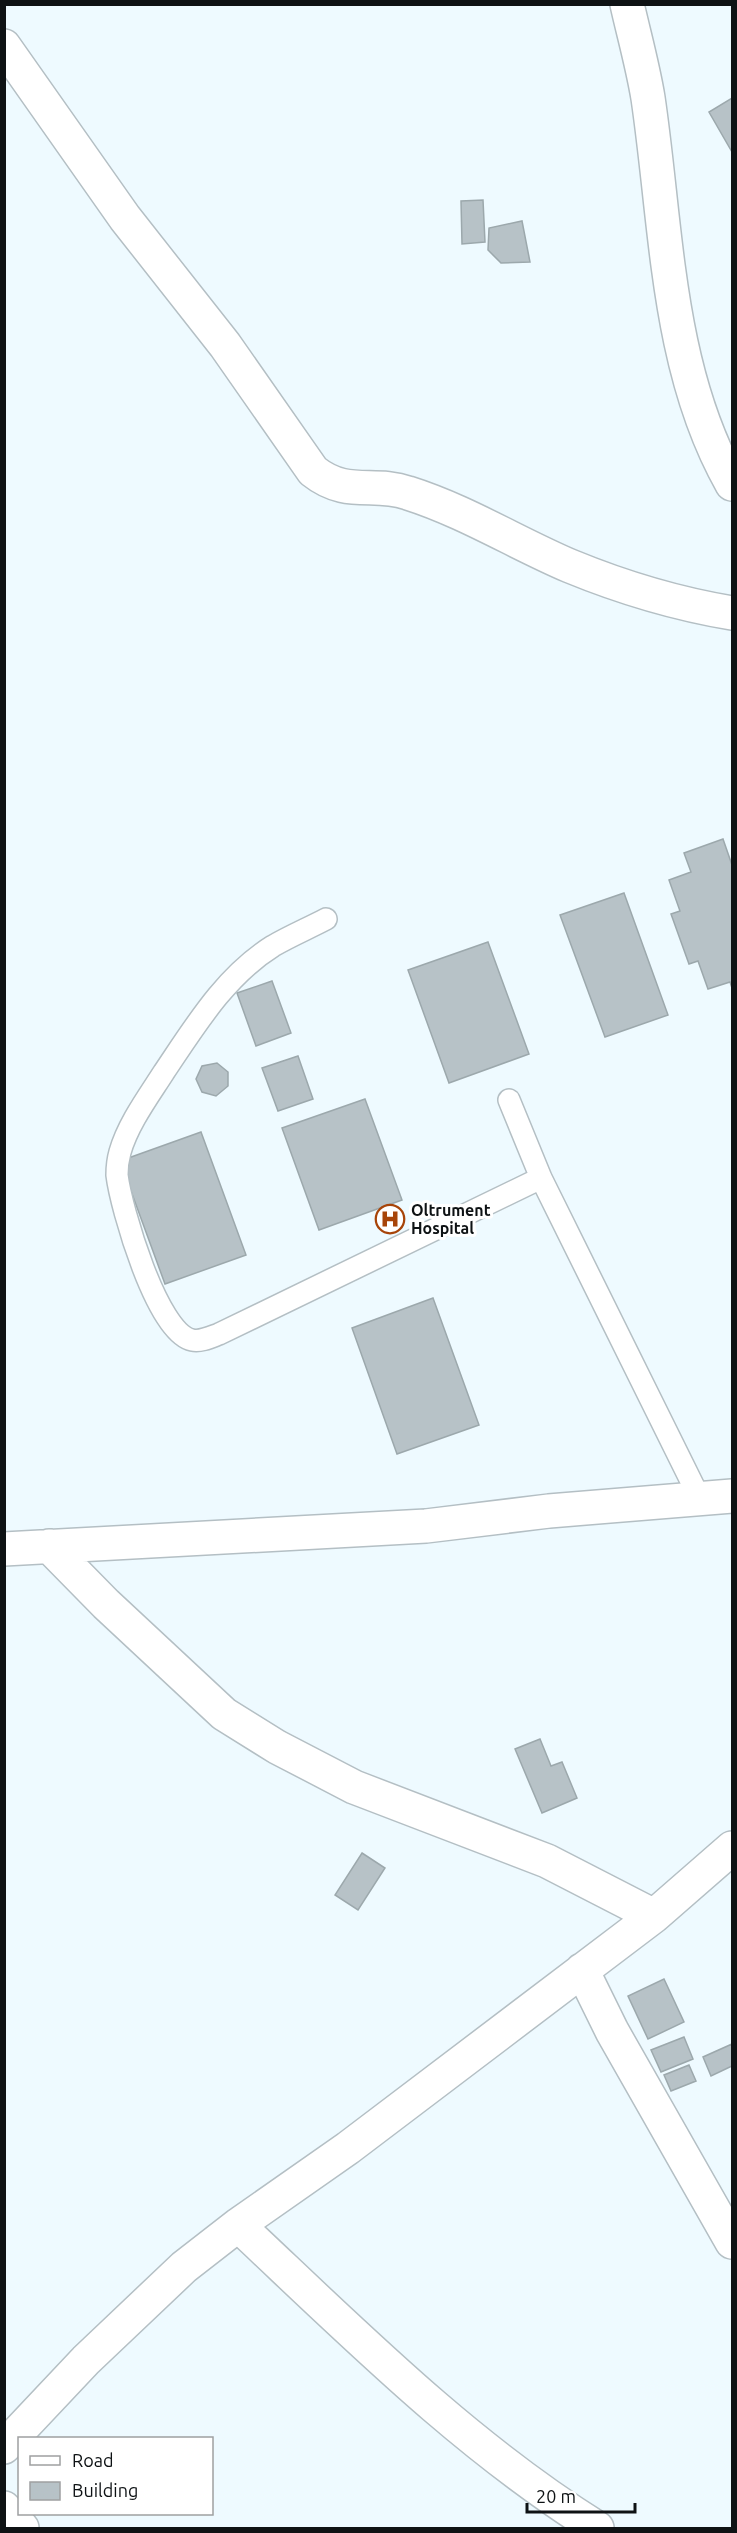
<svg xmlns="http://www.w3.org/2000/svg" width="737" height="2533" font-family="Ubuntu,sans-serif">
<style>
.building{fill:#b7c2c7;stroke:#9ca8ac;stroke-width:1.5}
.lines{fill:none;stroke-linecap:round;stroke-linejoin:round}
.lane-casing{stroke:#b4bfc4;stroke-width:24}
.street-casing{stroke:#b4bfc4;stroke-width:36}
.lane{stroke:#fff;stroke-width:21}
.street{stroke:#fff;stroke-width:33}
.labels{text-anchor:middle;stroke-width:6;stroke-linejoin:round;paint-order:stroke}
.poi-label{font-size:16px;font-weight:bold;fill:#0e1214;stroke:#fff;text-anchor:start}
</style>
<rect width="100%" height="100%" fill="#eefaff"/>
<!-- building -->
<path class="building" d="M732 98V152L709 112Z
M483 200 485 242 462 244 461 201Z
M522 221 530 262 501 263 488 250 489 228Z
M723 839 732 865V988L730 982 708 989 698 961 689 964 671 914 680 911 669 880 691 872 684 853Z
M624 893 668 1015 605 1037 560 915Z
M488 942 529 1054 449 1083 408 970Z
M272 981 291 1033 256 1046 237 993Z
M298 1056 313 1099 278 1111 262 1068Z
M217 1063 228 1072V1086L216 1096 202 1092 196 1079 202 1066Z
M365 1099 402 1200 319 1230 282 1128Z
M201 1132 246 1255 165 1284 120 1161Z
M433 1298 479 1425 397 1454 352 1328Z
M540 1739 551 1766 562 1762 577 1798 542 1813 515 1749Z
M362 1853 385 1868 358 1910 335 1895Z
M664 1979 684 2022 648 2039 628 1996Z
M684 2037 693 2059 661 2072 651 2050Z
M732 2044V2066L711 2076 703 2057Z
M689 2065 696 2081 671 2091 664 2075Z"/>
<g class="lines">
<!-- lane casing -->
<g class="lane-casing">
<path id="lane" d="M326 919C309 928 290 936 273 946 225 976 195 1026 164 1072 148 1097 128 1124 120 1152 118 1159 117 1168 117 1175 121 1208 157 1333 192 1340 201 1342 211 1337 219 1334L541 1178
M509 1100 541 1178 700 1499"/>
</g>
<!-- street casing -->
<g class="street-casing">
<path id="street" d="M627 4C634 35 643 67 648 98 667 226 666 368 732 484
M4 46 125 218 225 345 313 471C347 498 373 481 408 493 465 511 516 543 570 566 621 587 678 604 732 613
M49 1546 106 1604 224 1714 277 1747 354 1787 547 1861 654 1916
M4 1549 426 1526 549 1511 732 1496
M582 1970 612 2031 732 2242
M238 2225C352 2332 464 2445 597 2528
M4 2447 86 2360 184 2267 238 2225 348 2148 654 1916 732 1848
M4 2508 22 2528"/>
</g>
<!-- lane -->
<use href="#lane" class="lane"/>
<!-- street -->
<use href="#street" class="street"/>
</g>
<!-- icons -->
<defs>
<g id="hospital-ring" transform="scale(1.5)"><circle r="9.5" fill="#fff" stroke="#a74409" stroke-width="1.5"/><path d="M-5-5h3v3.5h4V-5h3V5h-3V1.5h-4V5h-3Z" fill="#a74409"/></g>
</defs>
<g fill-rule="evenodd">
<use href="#hospital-ring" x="390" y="1219"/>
</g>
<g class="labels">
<!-- poi labels -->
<g class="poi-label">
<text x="411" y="1216">Oltrument<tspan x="411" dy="18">Hospital</tspan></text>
</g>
</g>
<!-- border -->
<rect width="737" height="2533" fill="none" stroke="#0e1214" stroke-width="12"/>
<!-- legend -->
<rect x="18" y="2437" width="195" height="78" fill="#ffffff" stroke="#9fa0a1" stroke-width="1.5"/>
<rect x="30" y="2456" width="30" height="9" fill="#ffffff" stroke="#9fa0a1" stroke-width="1.5"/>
<text x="72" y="2467" font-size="18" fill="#0e1214">Road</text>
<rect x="30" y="2482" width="30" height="18" fill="#b7c2c7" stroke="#9fa0a1" stroke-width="1.5"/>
<text x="72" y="2497" font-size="18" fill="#0e1214">Building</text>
<!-- scale -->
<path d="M527 2503v9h108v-9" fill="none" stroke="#0e1214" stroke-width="3"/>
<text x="536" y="2503" font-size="18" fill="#0e1214" stroke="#ffffff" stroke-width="4.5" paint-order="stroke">20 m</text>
</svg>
